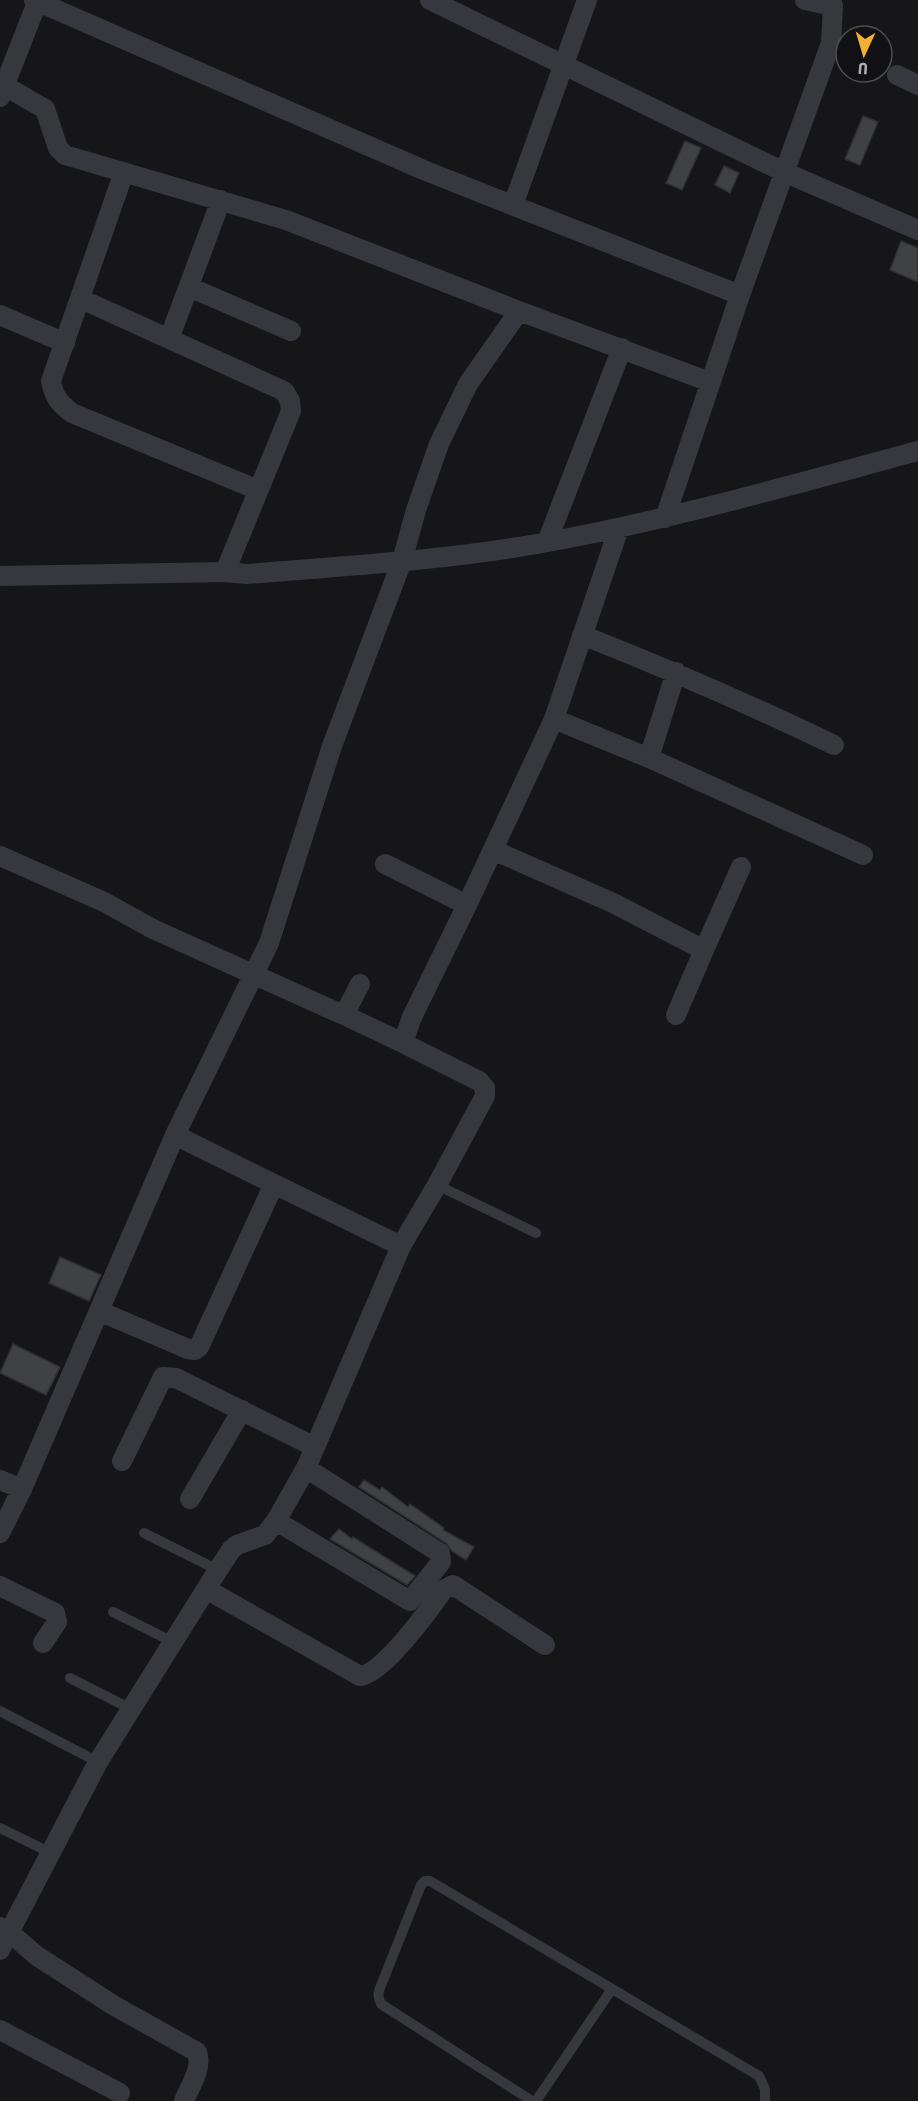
<svg xmlns="http://www.w3.org/2000/svg" width="918" height="2101" font-family="'Asap Condensed',sans-serif">
<style>
.building{fill:#404145;stroke:#303034;stroke-width:1.5}
.lines{fill:none;stroke-linecap:round;stroke-linejoin:round}
.service{stroke:#37383d;stroke-width:10}
.minor{stroke:#37383d;stroke-width:20}
</style>
<rect width="100%" height="100%" fill="#161618"/>
<!-- building -->
<path class="building" d="M863 116 878 122 860 165 845 159Z
M685 141 701 148 682 190 666 183Z
M724 166 739 173 730 193 715 185Z
M901 241 918 248V282L890 270Z
M60 1257 101 1275 89 1301 49 1283Z
M13 1344 60 1367 46 1395 0 1373Z
M364 1480 380 1490 382 1487 408 1507 410 1504 444 1528 443 1530 474 1547 466 1560 452 1551 446 1543 359 1487Z
M339 1529 352 1539 353 1537 415 1576 407 1585 330 1539Z"/>
<g class="lines">
<!-- service -->
<path class="service" d="M437 1185 536 1233
M144 1533 218 1570
M113 1612 173 1642
M70 1678 131 1709
M0 1711 98 1762
M0 1828 51 1853
M532 2101 381 2004C377 1996 378 1992 382 1983L421 1885 425 1881H430L759 2076 765 2089V2101
M536 2101 612 1989"/>
<!-- minor -->
<path class="minor" d="M34 0 426 171 740 295
M430 0 784 172 918 230
M805 0 833 6
M897 75 918 85
M5 86 45 109 58 148 65 155 286 220 519 311 710 382
M0 97 38 0
M124 172 51 381C54 397 59 403 72 413L258 490
M513 205 587 0
M189 287 291 331
M81 299 284 391 290 401 291 411 225 572
M0 315 65 343
M169 339 221 200
M665 518 740 295 831 43 833 6 831 0
M547 542 622 348
M0 576 225 572 247 574C347 566 449 560 548 542 673 519 795 484 918 451
M582 635C668 669 751 705 834 745
M554 719 649 758 863 855
M649 758 676 672
M493 850 613 903 704 950 741 867
M0 856 104 902 153 929 339 1013 344 1015 360 984
M385 864 467 905
M344 1015 403 1043
M676 1015 704 950
M175 1135 274 1184
M99 1311 188 1349 195 1350 199 1347 274 1184 401 1246
M122 1461 163 1377 176 1378 315 1447
M0 1480 22 1489
M190 1499 242 1410
M276 1521 410 1601 441 1562 440 1553 306 1468 401 1246 437 1185 485 1096V1088L479 1081 403 1043 412 1017 467 905 554 719 619 528
M0 1533 22 1489 175 1135 269 943 332 746 402 561 416 510 439 444 468 384 519 311
M0 1586 55 1613 57 1622 43 1643
M206 1589 360 1676C382 1675 430 1609 443 1590L453 1585 545 1645
M0 1927 9 1932 37 1956 113 2005 197 2052C203 2068 190 2086 184 2101
M0 1950 98 1762 218 1570 231 1550 237 1545 265 1535 276 1521 306 1468
M0 2030 120 2093"/>
</g>
<!-- north arrow -->
<g transform="translate(864 54) rotate(184)"><circle r="28" fill="#111113" stroke="#4d4f55" stroke-width="1.5"/>
<path d="M0-4.5L10 22L0 15L-10 22Z" fill="#f2b134"/>
<text y="-9" font-size="16" font-weight="bold" text-anchor="middle" fill="#a8adb8">U</text>
</g>
</svg>
